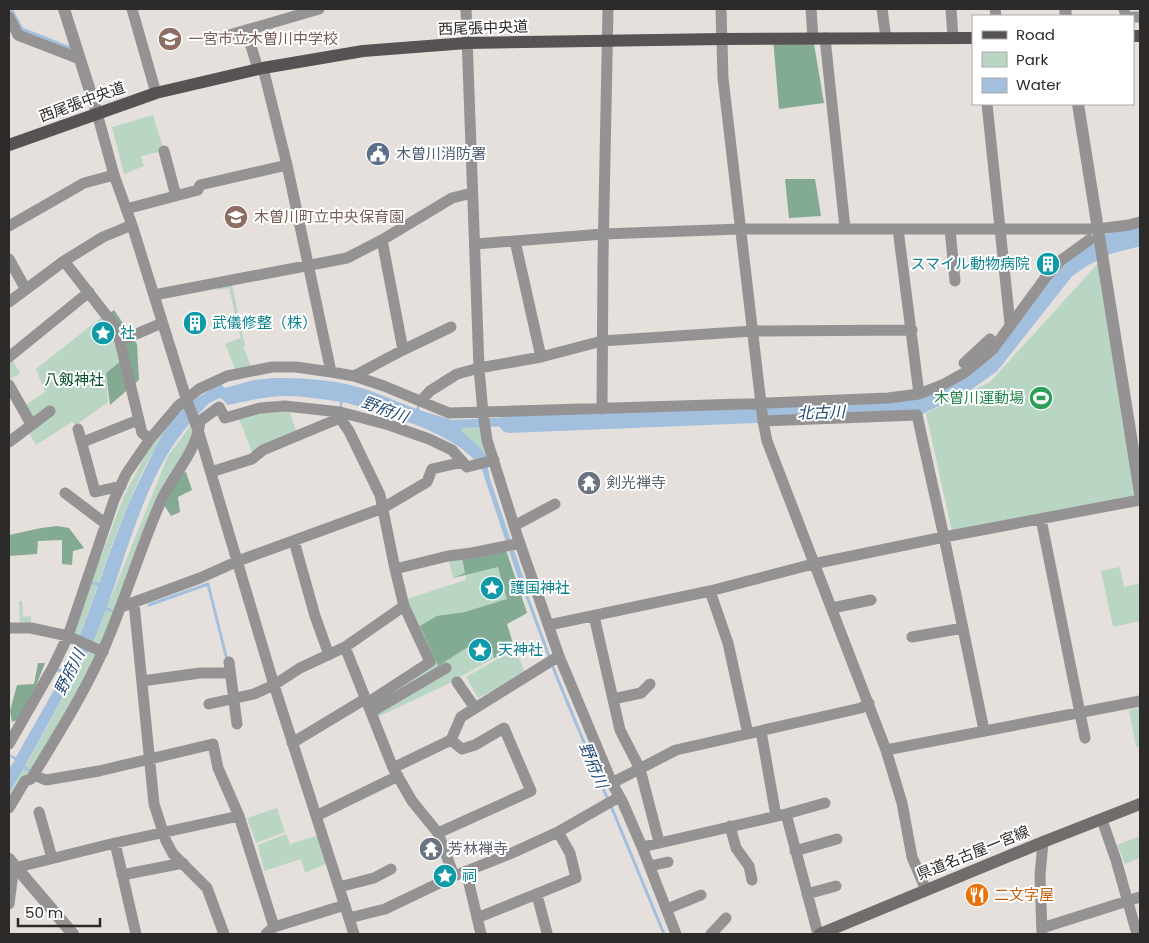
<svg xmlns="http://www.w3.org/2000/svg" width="1149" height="943" font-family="Poppins,'Noto Sans JP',sans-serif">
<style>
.green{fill:#b9d5c4}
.forest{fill:#83aa93}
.water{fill:#a2bfde}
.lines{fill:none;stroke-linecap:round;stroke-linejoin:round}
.stream{stroke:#a2bfde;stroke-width:3}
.river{stroke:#a2bfde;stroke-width:20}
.minor{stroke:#959293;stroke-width:11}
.tertiary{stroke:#959293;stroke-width:12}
.secondary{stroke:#716d6d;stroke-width:12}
.primary{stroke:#575253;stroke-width:12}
.labels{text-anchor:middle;stroke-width:4;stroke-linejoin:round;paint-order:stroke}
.street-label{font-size:15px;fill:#2d2b2a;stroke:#fff}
.education-label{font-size:15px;fill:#785e54;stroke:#fff;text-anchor:start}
.service-label{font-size:15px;fill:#4e5e75;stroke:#fff;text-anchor:start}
.culture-label{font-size:15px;fill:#0d838f;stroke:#fff;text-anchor:start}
.park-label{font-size:15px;fill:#064f30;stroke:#fff}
.leisure-label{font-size:15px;fill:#27864d;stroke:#fff;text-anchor:end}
.worship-label{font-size:15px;fill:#5b616d;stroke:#fff;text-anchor:start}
.food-label{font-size:15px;fill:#c56008;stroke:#fff;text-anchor:start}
.water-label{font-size:16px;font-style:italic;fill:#234c76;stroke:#fff}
</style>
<rect width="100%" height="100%" fill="#e6e0dc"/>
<!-- green -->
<path class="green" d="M153 115 164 151 141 156 144 166 124 174 112 127Z
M1102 259 1140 500 953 536 926 413 990 382Z
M232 285 245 346H243L251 366 236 371 225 344 240 338 241 339 229 288 218 290V288Z
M103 316 114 331 120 361 106 373 108 402 76 425 72 422 36 445 22 420 24 406 45 392 36 369Z
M11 358 20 373 9 380V359Z
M185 403 187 407 170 422 141 474 111 547 80 636 76 635 74 628 124 496 155 437Z
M260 411H289L298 436 252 452 239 419Z
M191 425 198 436 161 500 104 643 99 645 93 642 168 456Z
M481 427 490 457H486L461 430 462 428Z
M506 550 527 613 507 624 514 647 444 686 373 719 367 703 429 662 403 600 466 580 465 573 453 578 449 561Z
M1120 567 1124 587 1140 583V621L1113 627 1101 571Z
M19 601H22L23 617 31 616V623L20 624Z
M515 649 526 674 478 698 466 677Z
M89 650 94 653 97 660 77 698 31 777 25 779 9 804V793L23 769 31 774 33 772 25 767Z
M1140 708V747H1136L1129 710Z
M277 808 285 832 256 843 247 818Z
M286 834 290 844 319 835 328 863 305 873 301 859 264 871 258 845Z
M1140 836V858L1125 864 1117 845Z"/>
<!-- forest -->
<path class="forest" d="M773 38H813L824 103 779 109Z
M785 179H815L821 216 789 218Z
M114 310 137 344 139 380 110 405 106 373 123 359 107 315Z
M186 472 192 490 178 497 180 512 171 516 161 500 175 475Z
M57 526 69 528 84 548 73 551 72 565 62 564V540L38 541 37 554 9 556V535L41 528Z
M506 550 527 613 507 624 514 647 494 658 493 653 484 637 438 666 420 626 437 616 465 612 507 599 498 567 453 578 465 573 462 558Z
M38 663H45L23 718 12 722 10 711 17 685 34 684Z"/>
<!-- water -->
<path class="water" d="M275 378C298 378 323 379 346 384 370 389 393 400 416 409L418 405H420L419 410 452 420 535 416 536 425 463 428 461 430 483 451 486 457 490 479 526 585 521 587 482 470C462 434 381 412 343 402L341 410 339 409 340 402C322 399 304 396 286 396 267 396 247 401 228 405L221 398C207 402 206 407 197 416 150 462 129 546 107 607L115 611 114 613 106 610 93 642 25 766 33 772 32 774 23 769 9 793V769L15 760 9 756V754L16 757 63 674 54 670 55 667 65 671 80 636 98 586 91 584 92 582 99 583C114 539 131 495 153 453 158 443 163 432 170 423 182 407 203 393 221 384L225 388 254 380Z"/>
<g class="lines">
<!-- stream -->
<path class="stream" d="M11 9 22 29 70 48
M522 583 556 675 608 800
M149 605 208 584 227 660
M611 806 664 934"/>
<!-- river -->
<path class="river" d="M509 423 755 413 891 409 918 405 965 382 990 364 1065 269 1082 257 1108 244 1140 236"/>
<!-- minor -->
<path class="minor" d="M132 9 156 93
M466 9 479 368 483 413 487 440 517 535 559 656 612 783 623 803 642 847 676 934
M721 9 723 78 763 421 767 441 886 750 902 803 912 857 926 890
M811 9 813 38
M882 9 886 38
M951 9 953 38
M995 9 996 16
M1124 9 1126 16
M9 17 18 35 80 59
M1133 17H1140
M246 30 258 69
M825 38 845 228
M209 41 319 9
M263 68 287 165 331 372
M987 104 1010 324
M97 113 114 175 132 225 186 398 199 433 274 685 354 934
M164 151 176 196
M126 209 198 190 200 185 287 165
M9 226 84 183 114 175
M950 229 955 281
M382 240 403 350
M515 241 541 357
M475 244 603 234 741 229H1097L1129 225 1140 222
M9 259 25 288
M64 261 117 329 142 433 150 439
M154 295 347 258 382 240 452 198 472 193
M9 302 64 261 103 237 132 225
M120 341 162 323
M9 357 89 292
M964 363 990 339
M354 376 403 350 451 327
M9 385 31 424
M919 394 944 384 964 373 980 360 993 349 1046 277 1060 261 1089 240
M421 401 430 391 457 374 479 368 541 357 602 341 753 331 912 330
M602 409 603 258 608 9
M763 421 917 415 944 537 984 730
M78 429 95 492 121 486
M9 442 50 411
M83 442 138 420
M211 472 252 459 263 450 340 418
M65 493 106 524
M1041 519 1085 738
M514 526 555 504
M294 541 315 616 329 655
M395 569 448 556 472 553 520 543
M710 591 728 643 748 734
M134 603 154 804 166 841 173 854 207 888 224 934
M121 607 200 578 238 561 383 508 427 482 432 469 463 462
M832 608 871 600
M594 616 620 730 640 769 659 842
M549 625 710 591 813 564 944 537 1140 500
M9 628H31L68 636 103 652
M912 637 963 628
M345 647 393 768 412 801 438 833 454 876
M229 662 237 724
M142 681 200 673H229
M457 682 475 708
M613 699 641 693 650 684
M367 703 430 662 404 606
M209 704 254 694 274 685 300 668 345 647 404 606 395 569 380 495 349 431 340 418V412
M371 712 446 668
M761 731 776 816
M292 743 365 699
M9 744 53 667 68 636 114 500 126 474 150 439 178 406 199 389 227 376 272 367H296L331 372 354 376 384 386 449 413 743 404 888 398 919 394 898 229
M886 750 1140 701
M393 768 451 740 461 717 559 656
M34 775 46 780 99 771 213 744 218 768 239 816 274 927
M612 783 676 750 861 708 869 703
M9 808 25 781 31 779C56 738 82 697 102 653 124 604 139 551 161 501 173 474 197 452 200 421L219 407 225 418 260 408 285 406 340 412 389 425 429 439 452 450 467 467 494 460
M39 812 52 858
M786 814 818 934
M316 816 398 776
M1102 820 1116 860 1137 934
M730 826 736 848 749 866 752 880
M438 833 531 791 504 728 475 745 462 749 451 740
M115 843 136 934
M642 847 786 814 825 803
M795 851 837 839
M650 866 668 862
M466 871 481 934
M122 875 183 863
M339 887 374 878 391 869
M807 894 836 886
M537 895 547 933
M9 904 13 873 18 867 115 843 239 816
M667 909 701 895
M349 918 385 909 454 876 512 853 558 832 619 797
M477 918 576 878 570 853 558 832
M1042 928 1140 897
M266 934 274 927 345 905
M711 934 726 918
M1042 934 1040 875 1043 842"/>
<!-- tertiary -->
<path class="tertiary" d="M64 9 97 113
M1065 9 1066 16
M1078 104 1140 493
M9 859 73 934"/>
<!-- secondary -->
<path class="secondary" d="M820 934 1043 842 1140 804"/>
<!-- primary -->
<path class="primary" d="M1133 36H1140
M9 145 156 93 263 68 363 51 467 43 722 39 973 38"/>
</g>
<!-- icons -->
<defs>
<g id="school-disc" transform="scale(1.25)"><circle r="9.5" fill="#8d6e63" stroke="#fff"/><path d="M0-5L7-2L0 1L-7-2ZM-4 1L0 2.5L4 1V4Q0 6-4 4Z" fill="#fff"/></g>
<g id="civic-disc" transform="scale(1.25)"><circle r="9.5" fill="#5c6f8a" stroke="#fff"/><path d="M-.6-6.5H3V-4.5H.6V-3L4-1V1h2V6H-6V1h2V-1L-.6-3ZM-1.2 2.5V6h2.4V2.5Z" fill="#fff"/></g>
<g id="building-disc" transform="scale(1.25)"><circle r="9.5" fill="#0f9aa8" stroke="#fff"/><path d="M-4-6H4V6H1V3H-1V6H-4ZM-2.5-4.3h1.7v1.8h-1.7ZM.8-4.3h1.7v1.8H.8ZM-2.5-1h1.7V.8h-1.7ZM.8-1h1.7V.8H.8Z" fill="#fff"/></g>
<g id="sight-disc" transform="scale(1.25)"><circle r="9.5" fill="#0f9aa8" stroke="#fff"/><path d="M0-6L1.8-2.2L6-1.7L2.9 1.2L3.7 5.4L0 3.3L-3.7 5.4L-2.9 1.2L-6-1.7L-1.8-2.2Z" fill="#fff"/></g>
<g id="stadium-disc" transform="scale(1.25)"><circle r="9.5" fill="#2e9e5b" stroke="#fff"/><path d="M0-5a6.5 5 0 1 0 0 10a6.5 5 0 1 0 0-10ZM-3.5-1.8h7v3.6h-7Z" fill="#fff"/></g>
<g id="temple-disc" transform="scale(1.25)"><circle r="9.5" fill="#6b7280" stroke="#fff"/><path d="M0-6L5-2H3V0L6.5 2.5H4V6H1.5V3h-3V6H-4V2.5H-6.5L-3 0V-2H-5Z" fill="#fff"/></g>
<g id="restaurant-disc" transform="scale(1.25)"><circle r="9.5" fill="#e8710a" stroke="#fff"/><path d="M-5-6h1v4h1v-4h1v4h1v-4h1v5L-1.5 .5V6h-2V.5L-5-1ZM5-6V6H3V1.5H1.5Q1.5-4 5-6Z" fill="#fff"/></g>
</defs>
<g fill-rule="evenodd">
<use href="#school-disc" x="170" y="39"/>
<use href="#civic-disc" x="378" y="154"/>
<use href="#school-disc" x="236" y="217"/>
<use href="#building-disc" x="1048" y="264"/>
<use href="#building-disc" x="195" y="323"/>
<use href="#sight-disc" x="103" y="333"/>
<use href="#stadium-disc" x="1041" y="398"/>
<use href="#temple-disc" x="589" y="483"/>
<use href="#sight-disc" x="492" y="588"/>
<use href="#sight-disc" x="480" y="650"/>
<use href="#temple-disc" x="431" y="849"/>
<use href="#sight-disc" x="445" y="876"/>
<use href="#restaurant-disc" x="977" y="895"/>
</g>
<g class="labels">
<!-- street labels -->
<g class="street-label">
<text transform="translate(483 28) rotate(-2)" y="5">西尾張中央道</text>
<text transform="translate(82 102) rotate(-20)" y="5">西尾張中央道</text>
<text transform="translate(973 853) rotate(-22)" y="5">県道名古屋一宮線</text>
</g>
<!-- education labels -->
<g class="education-label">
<text x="188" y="44">一宮市立木曽川中学校</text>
<text x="254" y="222">木曽川町立中央保育園</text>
</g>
<!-- service labels -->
<g class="service-label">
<text x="396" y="159">木曽川消防署</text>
</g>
<!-- culture labels -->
<g class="culture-label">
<text x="1030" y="269" text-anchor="end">スマイル動物病院</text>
<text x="212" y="328">武儀修整（株）</text>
<text x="120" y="338">社</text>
<text x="510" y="593">護国神社</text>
<text x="498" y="655">天神社</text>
<text x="462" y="881">祠</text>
</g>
<!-- park labels -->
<g class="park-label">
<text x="74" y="385">八剱神社</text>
</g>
<!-- leisure labels -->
<g class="leisure-label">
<text x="1024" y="403">木曽川運動場</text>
</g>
<!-- worship labels -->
<g class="worship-label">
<text x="606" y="488">剣光禅寺</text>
<text x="448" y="854">芳林禅寺</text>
</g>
<!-- food labels -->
<g class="food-label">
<text x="994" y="900">二文字屋</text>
</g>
<!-- water labels -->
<g class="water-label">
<text transform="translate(385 409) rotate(20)" y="6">野府川</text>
<text transform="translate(821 412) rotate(-2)" y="6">北古川</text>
<text transform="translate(69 672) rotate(-64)" y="6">野府川</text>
<text transform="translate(594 765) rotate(67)" y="6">野府川</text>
</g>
</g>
<!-- border -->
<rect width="1149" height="943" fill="none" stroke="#2d2b2a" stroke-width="20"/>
<!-- legend -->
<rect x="972" y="15" width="162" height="90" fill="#ffffff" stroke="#abaaaa"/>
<rect x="982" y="31" width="25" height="8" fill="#575253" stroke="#abaaaa"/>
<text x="1016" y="40" font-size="15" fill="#2d2b2a">Road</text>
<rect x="982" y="52" width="25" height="15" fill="#b9d5c4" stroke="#abaaaa"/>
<text x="1016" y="65" font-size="15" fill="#2d2b2a">Park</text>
<rect x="982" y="78" width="25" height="15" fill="#a2bfde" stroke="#abaaaa"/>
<text x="1016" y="90" font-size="15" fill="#2d2b2a">Water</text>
<!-- scale -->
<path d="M18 918v8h82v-8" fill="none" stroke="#2d2b2a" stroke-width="2.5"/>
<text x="25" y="918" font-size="15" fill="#2d2b2a" stroke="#ffffff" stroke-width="4" paint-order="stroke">50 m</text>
</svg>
